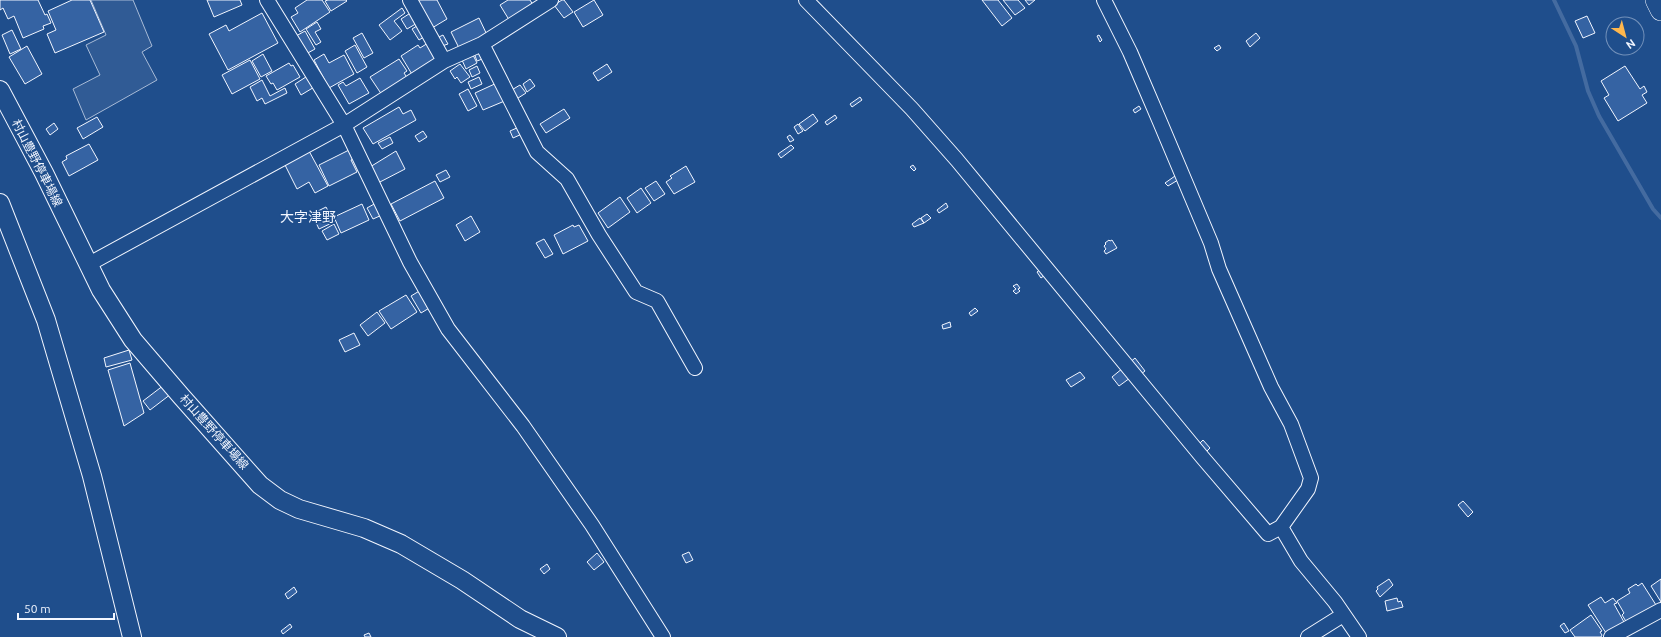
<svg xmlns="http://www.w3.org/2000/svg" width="1661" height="637" font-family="Ubuntu,'Noto Sans JP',sans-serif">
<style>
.built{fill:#305b95;stroke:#a8bbd7}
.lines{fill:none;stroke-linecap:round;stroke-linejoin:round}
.stream{stroke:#446ba0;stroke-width:4}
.building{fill:#3563a3;stroke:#f2f6ff}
.minor-casing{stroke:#f2f6ff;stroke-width:16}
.major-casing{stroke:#f2f6ff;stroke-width:20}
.highway-casing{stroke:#f2f6ff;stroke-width:22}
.minor{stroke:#1f4e8c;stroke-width:14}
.major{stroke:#1f4e8c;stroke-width:18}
.highway{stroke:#1f4e8c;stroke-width:21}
.labels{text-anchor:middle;stroke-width:3;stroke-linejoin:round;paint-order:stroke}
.street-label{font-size:12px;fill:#f2f6ff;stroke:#1f4e8c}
.quarter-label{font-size:14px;fill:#f2f6ff;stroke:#1f4e8c}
</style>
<rect width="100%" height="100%" fill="#1f4e8c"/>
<!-- built -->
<path class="built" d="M91 0H133L152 46 142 52 157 80 86 120 73 89 100 75 86 45 106 35Z"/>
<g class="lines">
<!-- stream -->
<path class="stream" d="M1554 0 1576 46 1588 91 1599 116 1653 209 1661 218"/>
</g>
<!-- building -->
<path class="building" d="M0 0H38L45 15 47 14 51 23 43 26 44 29 23 38 14 16 8 19 3 8 0 10Z
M72 0H90L104 32 55 53 47 34 56 30 48 11Z
M207 0H240L242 5 214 17Z
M307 0H322L330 12 300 32 291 17 298 13 295 8Z
M328 0H346L347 1 331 11 325 1Z
M416 0H437L447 19 432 28Z
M508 0H530L535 8 511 23 500 5Z
M562 0H564L573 12 564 18 554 5Z
M594 0 603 15 583 27 574 12Z
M982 0H998L1012 18 1002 26Z
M1003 0H1018L1025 8 1015 15Z
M1025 0H1035L1029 5Z
M402 8 405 13 394 21 402 31 390 40 379 25Z
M412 12 419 22 407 29 401 19Z
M262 13 278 43 228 70 209 34 226 25 229 31Z
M1587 16 1595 33 1583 38 1575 21Z
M479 18 488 37 460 50 451 32Z
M317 22 321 29 315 32 321 42 316 45 306 29Z
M420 24 427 35 419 40 412 29Z
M12 30 21 49 10 54 2 35Z
M305 31 315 49 306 54 296 36Z
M362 33 373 53 364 58 353 38Z
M1256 33 1260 38 1250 47 1246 41Z
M443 35 448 44 442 46 437 38Z
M1099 35 1102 40 1100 42 1097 36Z
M428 43 439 60 413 76 401 56 418 45 420 48Z
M355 45 367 67 357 73 345 51Z
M1219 45 1221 48 1217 51 1214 48Z
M27 46 42 74 25 84 9 57Z
M481 50 485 58 477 61 474 53Z
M263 54 272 71 261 77 252 61Z
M324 54 329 63 344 55 354 74 329 88 314 60Z
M473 55 477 63 466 69 462 60Z
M399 59 407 71 404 73 408 79 382 95 370 77Z
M250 60 260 79 232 94 222 75Z
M289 63 291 66 293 65 300 77 277 90 273 83 271 84 266 76Z
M460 64 470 77 461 83 457 77 455 79 450 71Z
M607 64 612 72 598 81 593 73Z
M477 66 480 73 472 77 469 70Z
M1625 66 1640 89 1644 86 1647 92 1642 95 1647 103 1618 121 1604 98 1609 95 1601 81Z
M309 75 316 86 301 95 295 84Z
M479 77 482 84 471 89 468 82Z
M360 78 369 93 349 104 338 85 343 82 346 86Z
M530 79 535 86 527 92 523 84Z
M262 80 270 96 285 88 287 93 265 104 262 98 257 101 250 87Z
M499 82 507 100 483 110 475 93Z
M520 85 526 93 515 100 510 91Z
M468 89 477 106 468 111 459 94Z
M860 97 862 100 852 107 850 104Z
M1139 106 1141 109 1135 113 1133 110Z
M399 107 403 114 411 110 416 120 373 144 363 128Z
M564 109 570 118 546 133 540 124Z
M813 114 818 121 805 131 799 124Z
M835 115 837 118 827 125 825 122Z
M97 117 103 127 83 139 77 128Z
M54 123 58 129 50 135 46 129Z
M798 124 803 131 798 134 794 127Z
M519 127 522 134 513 138 510 131Z
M423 131 427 137 419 142 415 136Z
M790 135 794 140 790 142 787 137Z
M390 137 393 143 382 149 378 143Z
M89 144 98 160 69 176 62 162 67 159 66 156Z
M791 145 794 148 781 158 778 154Z
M349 150 353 159 351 160 357 172 329 186 319 165Z
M309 151 328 186 315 193 309 182 297 189 284 163Z
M396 151 405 169 378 183 370 167Z
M913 165 916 169 914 171 910 167Z
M686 166 695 182 674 194 666 182 672 178 670 176Z
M446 170 450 177 440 182 436 175Z
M1175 176 1178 180 1168 186 1165 183Z
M435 181 444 198 400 221 391 204Z
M656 181 665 194 654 201 645 188Z
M641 188 651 203 637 213 627 198Z
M620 197 630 212 608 228 598 213Z
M376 203 382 215 373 219 367 208Z
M946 203 948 207 939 213 937 210Z
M362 204 369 220 341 233 334 217Z
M326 207 334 222 319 229 312 214Z
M927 214 931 218 924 223 921 218Z
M471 216 480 232 465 241 456 225Z
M920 218 924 223 914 227 912 224Z
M334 224 339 234 327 240 322 231Z
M573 225 574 227 579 225 588 241 563 254 554 235Z
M544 239 553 254 545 258 536 243Z
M1109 240 1110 241 1112 240 1117 248 1106 254 1104 251 1106 249 1104 246 1106 244 1105 243Z
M1041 269 1045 275 1041 278 1037 272Z
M1017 284 1020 288 1018 289 1020 291 1016 294 1013 291 1016 289 1013 286Z
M421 290 431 307 421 313 411 296Z
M406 295 417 312 391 329 379 311Z
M975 308 978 311 971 316 969 313Z
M377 312 385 323 368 336 360 325Z
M950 322 951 327 943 329 942 325Z
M354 333 360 345 345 352 339 340Z
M129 350 132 360 106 367 104 358Z
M1135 358 1145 371 1137 377 1128 364Z
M130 363 144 413 124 426 108 370Z
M1123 368 1130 378 1119 386 1112 377Z
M1080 372 1085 378 1071 387 1066 380Z
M164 385 171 394 150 410 143 401Z
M1203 440 1210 448 1206 452 1199 444Z
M1463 501 1473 512 1468 517 1458 505Z
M689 552 693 560 686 563 682 555Z
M597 553 604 562 594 570 587 562Z
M547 564 550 569 544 574 540 569Z
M1389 579 1393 585 1380 597 1376 591 1378 589 1377 587Z
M1661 579V602L1651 586Z
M1642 583 1656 605 1627 623 1622 615 1624 613 1617 601 1630 593 1628 589 1636 584 1638 586Z
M294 587 297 592 288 599 285 594Z
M1601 597 1605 603 1613 598 1617 603 1614 604 1624 622 1606 633 1588 605Z
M1397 598 1398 602 1401 601 1403 607 1387 611 1385 601Z
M1591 615 1602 631 1600 632 1602 635 1601 637H1575L1570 630Z
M1564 623 1569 631 1565 633 1560 626Z
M290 624 292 627 283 634 281 631Z
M369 633 371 637H365L364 635Z"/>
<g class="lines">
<!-- minor casing -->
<g class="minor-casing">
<path id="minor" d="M267 0 344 125 410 262 448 329 523 426 592 525 663 637
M410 0 444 61
M806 0 912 109 957 160 1203 458 1268 534 1281 527 1308 489 1311 478 1291 424 1271 387 1219 269 1211 243 1160 122 1130 52 1104 0
M482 44 537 152 567 179 599 235 636 292 657 301 695 368
M89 264 344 125 444 61 482 44 551 0
M1281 527 1301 561 1335 602 1359 637
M1308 637 1343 615
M1611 637 1661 610"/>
</g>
<!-- major casing -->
<g class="major-casing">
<path id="major" d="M0 90 44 173 101 290 133 340 181 396 260 485 280 500 299 509 364 528 401 544 462 580 520 619 557 637
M0 203 46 320 92 476 132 637"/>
</g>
<!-- highway casing -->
<g class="highway-casing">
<path id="highway" d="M1656 0 1661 10"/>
</g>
<!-- minor -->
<use href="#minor" class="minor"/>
<!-- major -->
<use href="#major" class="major"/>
<!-- highway -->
<use href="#highway" class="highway"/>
</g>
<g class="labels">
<!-- street labels -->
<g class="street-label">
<text transform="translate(37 163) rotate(63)" y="4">村山豊野停車場線</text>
<text transform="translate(214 432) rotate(48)" y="4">村山豊野停車場線</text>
</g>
<!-- quarter labels -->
<g class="quarter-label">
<text x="308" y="222">大字津野</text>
</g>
</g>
<!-- north arrow -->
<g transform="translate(1625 36) rotate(144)"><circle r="19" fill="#1f4e8c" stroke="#7391ba"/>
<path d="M0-3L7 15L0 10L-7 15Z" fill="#ffb74d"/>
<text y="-6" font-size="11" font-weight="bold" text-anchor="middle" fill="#f2f6ff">N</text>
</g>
<!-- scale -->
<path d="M18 613v6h96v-6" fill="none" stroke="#f2f6ff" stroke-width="2"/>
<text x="24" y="613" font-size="12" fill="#f2f6ff" stroke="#1f4e8c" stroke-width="3" paint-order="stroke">50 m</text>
</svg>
